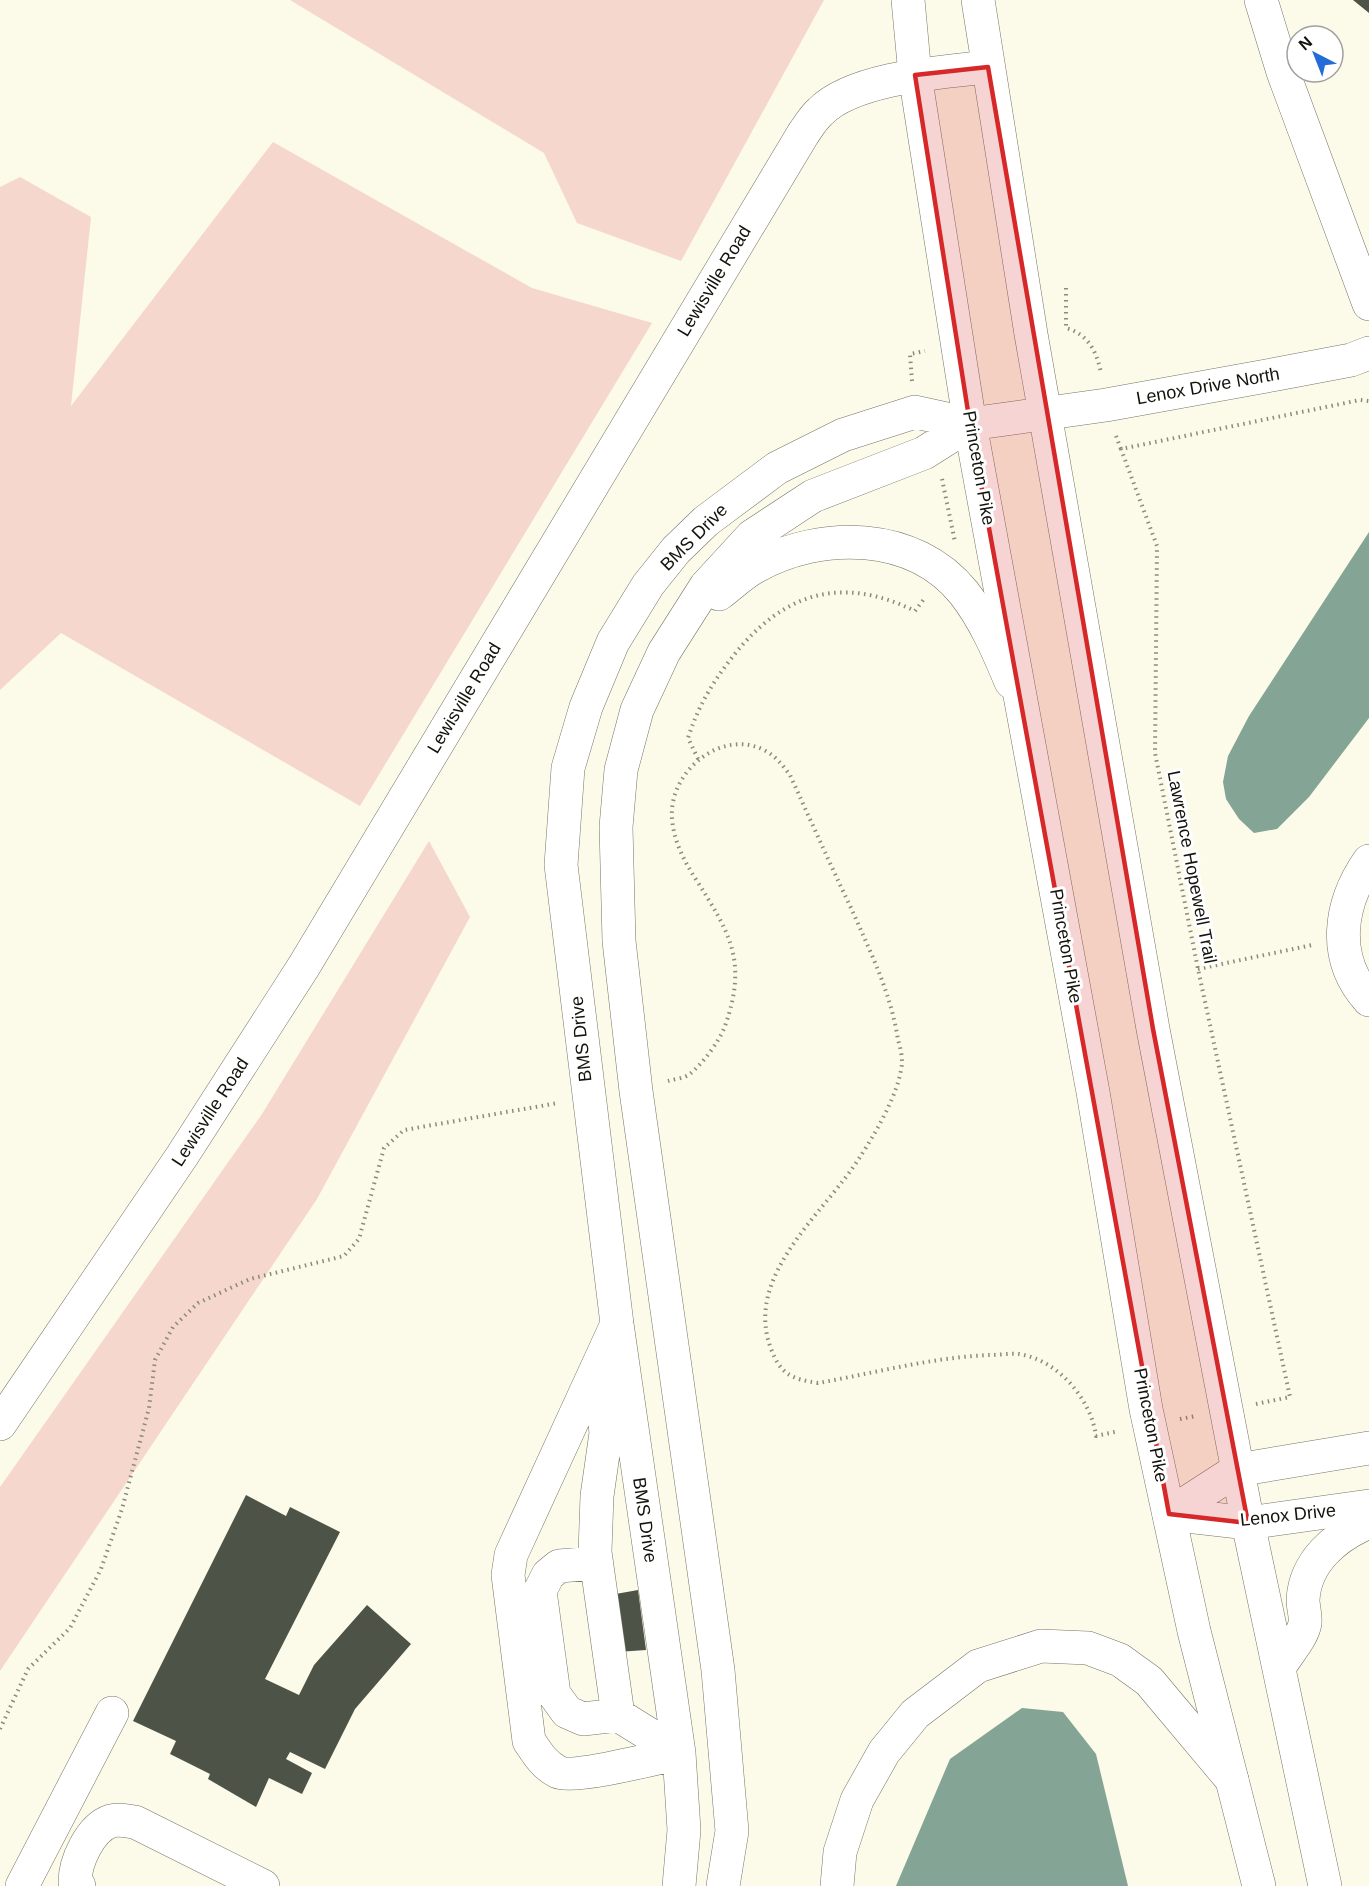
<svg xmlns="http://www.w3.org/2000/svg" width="1369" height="1886" font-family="Helvetica,sans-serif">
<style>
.green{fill:#f6d7ce}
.water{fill:#84a495}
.building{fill:#4d5447}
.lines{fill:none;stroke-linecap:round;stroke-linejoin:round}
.minor-casing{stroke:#777566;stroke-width:34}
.major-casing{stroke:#777566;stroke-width:34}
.path{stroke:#8b8a7e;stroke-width:4;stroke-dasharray:1.5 4.5;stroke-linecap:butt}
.minor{stroke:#fff;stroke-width:33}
.major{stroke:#fff;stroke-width:33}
.marked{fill:#d62828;fill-opacity:0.2;stroke:#d62828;stroke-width:4.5;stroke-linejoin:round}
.labels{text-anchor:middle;stroke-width:6;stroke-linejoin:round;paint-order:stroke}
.street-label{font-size:18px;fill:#13120c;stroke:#fff}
</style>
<rect width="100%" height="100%" fill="#fcfae9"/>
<!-- green -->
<path class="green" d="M290 0H824L681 261 577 223 544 153Z
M273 142 532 288 652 323 360 806 61 633 0 690V187L20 177 91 217 71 406Z
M429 841 470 917 317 1199 0 1671V1487L262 1114Z"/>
<!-- water -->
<path class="water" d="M1369 532V718L1309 797 1277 829 1254 833 1239 819 1226 799 1223 782 1228 756 1249 716Z
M1022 1708 1063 1712 1096 1754 1128 1886H896L950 1759Z"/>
<!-- building -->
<path class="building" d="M1353 0H1369V13Z
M246 1495 286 1516 290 1507 340 1532 265 1679 299 1695 314 1665 367 1605 411 1644 355 1709 325 1769 290 1752 286 1759 312 1773 302 1794 269 1778 256 1807 208 1779 210 1774 170 1754 176 1741 133 1721Z
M638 1590 646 1650 617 1652 610 1595Z"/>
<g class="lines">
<!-- minor casing -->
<g class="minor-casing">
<path id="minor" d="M1261 0 1283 72 1369 304
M719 594C731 585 742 574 755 567 821 530 914 531 964 593 985 620 998 651 1011 682
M1369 861C1339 904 1331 958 1369 1000
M617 1324 511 1555 508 1575 529 1741C537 1753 544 1765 558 1772 574 1779 657 1758 679 1753
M599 1365 606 1433 597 1496 595 1552 618 1715 679 1753
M0 1424 182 1156 304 966 803 134C808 127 813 118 820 112 853 78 942 72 988 67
M1169 1514 1237 1470 1369 1448
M1169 1514 1248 1523 1369 1506
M596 1563 559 1566 548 1575 540 1591 554 1694 567 1712 583 1719 618 1715
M22 1886 112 1713
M79 1886 75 1882C75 1862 90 1828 111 1821 119 1819 127 1821 135 1822L263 1886
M679 1886 684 1830 679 1753 617 1324 561 865 568 768 586 707 613 642 648 585 676 550 706 521 777 468 843 435 915 412 970 424 1106 405 1277 374 1351 360 1369 353
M723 1886 732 1831 718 1670 636 1091 619 941 616 827 621 770 637 710 664 652 706 586 752 536 813 496 924 453 970 424
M837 1886 840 1852 857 1800 884 1752 915 1714 978 1666 1041 1646 1088 1648 1120 1660 1149 1681 1232 1780"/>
</g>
<!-- major casing -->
<g class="major-casing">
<path id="major" d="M908 0 915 75 970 424 1093 1092 1146 1409 1194 1631 1259 1886
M978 0 1031 334 1153 1029 1248 1523 1325 1886
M1279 1668C1286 1655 1303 1637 1305 1623 1306 1616 1303 1607 1303 1600 1305 1561 1336 1536 1369 1522"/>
</g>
<!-- path -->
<path class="path" d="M1066 288V328C1088 334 1097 352 1101 373
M912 381 910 354 925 351
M1116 436 1121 449
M942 479 955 542
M698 759 688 738C698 706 714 680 734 655 784 592 842 575 915 611L924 599
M1198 969 1312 945
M668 1081C675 1079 685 1078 690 1074 703 1063 719 1042 725 1026 748 961 730 933 695 878 683 859 674 841 672 819 668 773 720 728 764 750 776 756 783 766 790 775 810 819 830 864 851 908 870 951 891 993 898 1040 900 1046 902 1055 902 1062 900 1092 876 1132 860 1157 824 1214 743 1275 771 1349 781 1375 792 1379 818 1383 875 1373 933 1357 991 1355 1000 1355 1010 1353 1019 1354 1058 1360 1091 1399 1096 1436L1119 1431
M1256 1404 1290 1397 1198 969 1155 753 1157 546 1121 449 1360 400 1369 401
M1180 1419 1196 1416
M0 1729 28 1669 70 1628 101 1569 122 1509 149 1408 155 1360 173 1327 198 1303 250 1279 344 1256 359 1239 384 1148 404 1130 558 1103"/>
<!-- minor -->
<use href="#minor" class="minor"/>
<!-- major -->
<use href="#major" class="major"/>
</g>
<!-- marked area -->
<path class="marked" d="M988 67 1153 1029 1248 1523 1169 1514 970 424 915 75Z"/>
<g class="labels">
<!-- street labels -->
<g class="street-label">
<text transform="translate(714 281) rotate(-59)" y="6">Lewisville Road</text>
<text transform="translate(1208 386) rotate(-10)" y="6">Lenox Drive North</text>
<text transform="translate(979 468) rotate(80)" y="6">Princeton Pike</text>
<text transform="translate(694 537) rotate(-45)" y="6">BMS Drive</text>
<text transform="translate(464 698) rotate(-59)" y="6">Lewisville Road</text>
<text transform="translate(1192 867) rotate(79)" y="6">Lawrence Hopewell Trail</text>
<text transform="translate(1066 946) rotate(80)" y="6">Princeton Pike</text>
<text transform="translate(581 1039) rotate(-96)" y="6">BMS Drive</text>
<text transform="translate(210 1112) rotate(-57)" y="6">Lewisville Road</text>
<text transform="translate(1151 1425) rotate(79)" y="6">Princeton Pike</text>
<text transform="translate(1288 1515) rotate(-6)" y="6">Lenox Drive</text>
<text transform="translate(645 1520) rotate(82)" y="6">BMS Drive</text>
</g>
</g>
<!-- north arrow -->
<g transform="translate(1315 54) rotate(318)"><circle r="28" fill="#ffffff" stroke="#a1a09e" stroke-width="1.5"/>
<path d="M0-4.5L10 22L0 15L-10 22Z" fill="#246dd8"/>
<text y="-9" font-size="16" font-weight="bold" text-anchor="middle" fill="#13120c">N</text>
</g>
</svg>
